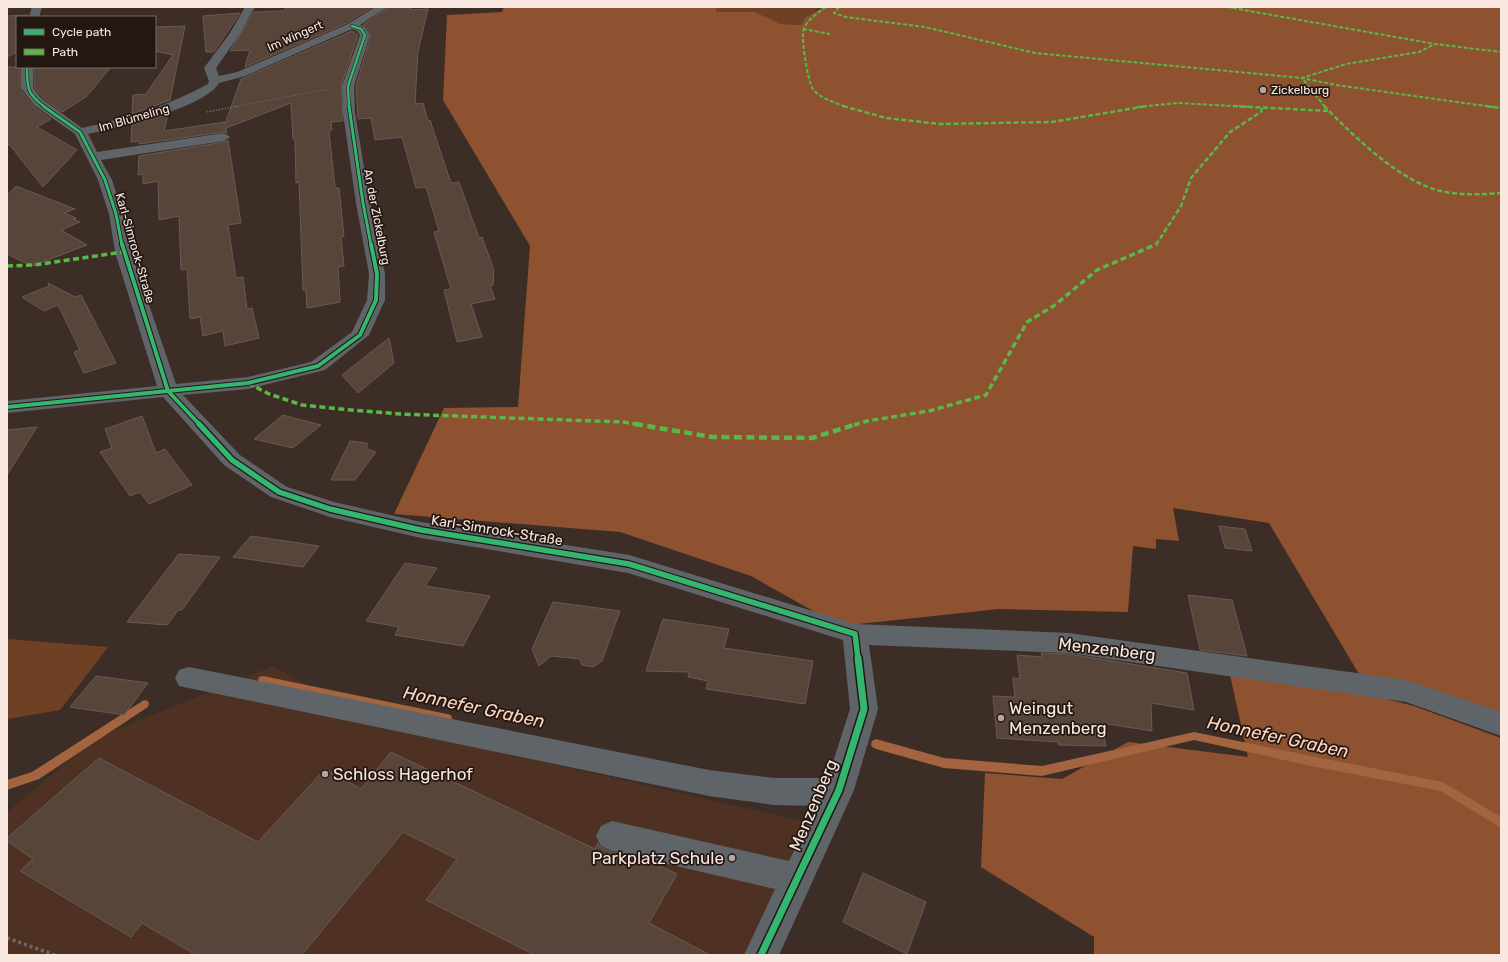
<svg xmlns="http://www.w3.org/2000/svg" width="1508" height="962" font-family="Rubik,sans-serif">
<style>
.built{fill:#4e3122}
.green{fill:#704025}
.forest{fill:#8e5230}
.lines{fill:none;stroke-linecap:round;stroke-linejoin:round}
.stream{fill:#a3643f;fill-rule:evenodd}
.building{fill:#574539;stroke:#675b55}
.path-far2{stroke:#68696a;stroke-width:1;stroke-dasharray:1 1;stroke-linecap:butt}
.path-far1{stroke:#68696a;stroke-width:1.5;stroke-dasharray:1.5 1.5;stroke-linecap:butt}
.path{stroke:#68696a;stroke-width:3.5;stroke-dasharray:3 3;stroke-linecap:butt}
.minor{fill:#5f6468;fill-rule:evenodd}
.quiet-far3{stroke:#58b947;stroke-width:2;stroke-dasharray:4 2;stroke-linecap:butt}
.quiet-far2{stroke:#58b947;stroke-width:2.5;stroke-dasharray:5 2.5;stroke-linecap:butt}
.quiet-far1{stroke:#58b947;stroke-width:3.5;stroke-dasharray:6 3.5;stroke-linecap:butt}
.quiet{stroke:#58b947;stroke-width:4.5;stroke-dasharray:8 4.5;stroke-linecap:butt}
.cycleway-far4-casing{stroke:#231711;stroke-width:3.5}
.cycleway-far3-casing{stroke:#231711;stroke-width:4.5}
.cycleway-far2-casing{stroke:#231711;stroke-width:6}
.cycleway-far1-casing{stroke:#231711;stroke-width:8}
.cycleway-casing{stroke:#231711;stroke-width:10}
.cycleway-far4{stroke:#33b770;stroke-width:2.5}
.cycleway-far3{stroke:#33b770;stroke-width:3}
.cycleway-far2{stroke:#33b770;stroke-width:4}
.cycleway-far1{stroke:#33b770;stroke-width:5.5}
.cycleway{stroke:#33b770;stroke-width:7}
.poi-dot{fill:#b6a79e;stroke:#231711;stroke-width:1.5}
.labels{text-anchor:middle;stroke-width:3.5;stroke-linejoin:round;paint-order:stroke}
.far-street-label{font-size:12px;fill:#f8e8df;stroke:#231711}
.far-poi-label{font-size:12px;fill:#f8e8df;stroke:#231711;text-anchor:start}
.street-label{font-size:14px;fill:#f8e8df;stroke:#231711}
.near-street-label{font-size:17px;fill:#f8e8df;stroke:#231711}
.near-poi-label{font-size:17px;fill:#f8e8df;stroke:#231711;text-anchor:start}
.near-water-label{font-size:18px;font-style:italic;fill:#fdd5c0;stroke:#231711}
</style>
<rect width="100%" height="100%" fill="#3c2e26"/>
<!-- built -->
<path class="built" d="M273 666 375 724 812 823 747 955H7V812L98 737Z"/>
<!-- green -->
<path class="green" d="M717 7H823L817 9 803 25 780 24 755 12H715Z
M7 639 108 647 60 710 7 719Z"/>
<!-- forest -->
<path class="forest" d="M504 7H717L716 12H755L780 24 802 25 805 18 823 7H1501V719L1362 679 1269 523 1173 508 1179 541 1156 539V549L1133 546 1128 612 999 609 840 626 751 576 620 532 394 514 444 408 518 407 530 246 443 100 447 15 502 12Z
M1230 675 1362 693 1414 706 1501 738V955H1094V937L981 867 985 773 1062 779 1128 742 1248 757Z"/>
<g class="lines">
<!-- stream -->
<path class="stream" d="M263 676 447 714 451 715 452 718 451 721 447 722 263 684 259 683 258 680 259 677Z
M144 700 148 701 149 704 148 707 39 779 7 790V780L32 772Z
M1194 732 1311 756 1443 782 1501 817V828L1441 791 1311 766 1194 740 1042 776 944 768 876 749 872 747 871 744 872 741 876 739 944 758 1042 766Z"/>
</g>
<!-- building -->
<path class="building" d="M287 7H372L347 23 245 67 250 50 230 51 254 12 283 11Z
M388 7H411L410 10 428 9 418 51 415 104 423 103 428 121 430 120 451 183 459 182 479 238 482 237 494 270 493 285 490 286 495 299 471 304 482 337 457 342 444 290 451 289 434 232 439 231 426 187 416 188 402 137 375 140 371 118 358 119 356 86 371 35 366 26 363 25Z
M240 13 214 52H206L203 16Z
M28 15V17H17V52L7 57V16Z
M185 26 170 100 132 114 133 95 146 94 173 55 155 51V27Z
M352 31 358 35 341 86 343 121 331 122 332 130 329 131 335 188H339L344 236 341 237 344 266 338 267 340 302 307 308 306 290H303L299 182 296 183 295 140 293 139 291 103 226 128 227 133 224 132 139 144V141L131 142 132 125 168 114 164 131 225 122V124L241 79Z
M7 67H20V89L33 106 51 119 37 127 77 150 43 187 9 144 7 146Z
M34 67H111L86 97 62 112 43 98 34 87Z
M228 140 241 223 228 225 236 278 243 277 247 309 252 308 259 338 225 346 223 331 203 336 200 317 190 319 187 269 181 270 179 216 159 220 158 181 143 184V174L138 175 139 156 224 142Z
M16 186 75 209 64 213 76 218 73 219 80 222 61 230 87 245 32 266 7 254V196Z
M48 283 75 297 81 295 116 363 84 373 74 352 80 350 58 305 44 311 22 297 49 286Z
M389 338 394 363 358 393 342 375Z
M283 415 290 417 321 425 293 448 254 439Z
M142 416 156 453 165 449 192 485 149 504 140 492 130 496 100 452 112 448 105 429Z
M37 427 7 475V430Z
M350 441 367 443V449L376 452 355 480H331Z
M1219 526 1245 529 1252 551 1225 548Z
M251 536 319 546 303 567 233 557Z
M179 554 220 557 182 610H178L167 625 127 622Z
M405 563 437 568 425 586 490 596 463 646 395 635 399 627 366 621Z
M1188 595 1232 600 1247 656 1200 650Z
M553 602 620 611 602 661 593 667 582 665 580 659 551 656 539 666 532 649Z
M663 619 729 629 724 648 813 661 805 704 706 689 708 681 688 677 689 672 646 671Z
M1041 653 1069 654 1187 673 1194 710 1151 703 1152 731 1101 723 1106 746 1059 745 1058 742 997 738 993 696 1015 697 1013 678 1020 679 1017 655 1042 657Z
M96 676 148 683 124 715 70 707Z
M391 752 595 849 598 843 600 847 611 852 651 862 677 874 649 923 710 955H535L426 900 457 859 403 832 302 955H196L142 923 131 937 20 871 33 859 7 841V838L99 758 258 842 325 769 361 789Z
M863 873 926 902 907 954 843 922Z"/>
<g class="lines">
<!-- path-far2 -->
<path class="path-far2" d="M234 107 328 89"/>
<!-- path-far1 -->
<path class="path-far1" d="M207 112 239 106"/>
<!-- path -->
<path class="path" d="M7 938 55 955"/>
<!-- minor -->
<path class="minor" d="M32 7H42L39 17H29Z
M245 7H255L240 34 216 68 219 76 237 72 348 24 375 7H387L360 25 365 27 370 35 354 86 355 113 370 203 385 274V300L369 335 325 370 248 389 183 395 240 455 287 487 334 502 421 522 629 555 855 624 1069 633 1407 680 1501 712V736L1406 702 1069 653 869 645 878 709 854 790 779 955H744L775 889 612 851 601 846 596 836 601 826 612 821 789 861 816 806 774 805 709 796 179 686 175 678 179 670 189 667 709 770 774 778H828L850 709 843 640 628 573 421 538 330 517 271 497 224 465 163 397 7 413V401L157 386 115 252 109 214 98 180 75 134 34 105 21 88V67H33V88L42 99 82 128C127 118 168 106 208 84L209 81 204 68 230 33ZM352 29 357 31 360 35 342 86 343 113 356 203 369 274 367 300 352 332 311 362 248 377 176 384 131 252 123 214 112 180 101 160 224 141 230 137 224 133 97 152 88 134C116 128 205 108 219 83L245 76Z"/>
<!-- quiet-far3 -->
<path class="quiet-far3" d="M826 7C818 13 808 19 804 28 800 36 808 82 813 89 819 98 836 103 846 107
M839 7 834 13 846 17 925 27 1035 53 1302 78 1336 85 1493 107
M1227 7 1435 44 1501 52
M803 29 830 34
M1137 107 1178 103 1252 107
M1325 107 1302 78 1346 64 1419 52 1435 44"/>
<!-- quiet-far2 -->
<path class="quiet-far2" d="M843 106 886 118 940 124 1052 122 1147 106
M1233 106 1328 111
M1324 106C1352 134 1390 172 1428 187 1451 196 1477 195 1501 193
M1486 106 1501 108
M1156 245 1181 206 1191 178 1230 132 1261 112 1262 108"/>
<!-- quiet-far1 -->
<path class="quiet-far1" d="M7 266 34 265 123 252
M248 383 269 394 302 405 340 409 400 414 623 422 641 425
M854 425 867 421 929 411 986 395 1027 322 1055 305 1097 270 1157 244"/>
<!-- quiet -->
<path class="quiet" d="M635 424 712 437 812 438 857 424"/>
<!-- cycleway-far4 casing -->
<g class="cycleway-far4-casing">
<path id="cycleway-far4" d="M27 67C27 88 27 94 45 107
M349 107 348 86 365 35 361 29 352 26"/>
</g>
<!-- cycleway-far3 casing -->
<g class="cycleway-far3-casing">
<path id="cycleway-far3" d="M43 106 80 132 105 180 116 214 122 245
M349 106 363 203 371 245"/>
</g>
<!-- cycleway-far2 casing -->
<g class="cycleway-far2-casing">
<path id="cycleway-far2" d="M122 244 168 391 200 425
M7 407 248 383 318 366 360 335 376 300 377 274 371 244"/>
</g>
<!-- cycleway-far1 casing -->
<g class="cycleway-far1-casing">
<path id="cycleway-far1" d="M199 424 232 460 279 492 330 509 421 530 629 564 855 634 858 659"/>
</g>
<!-- cycleway casing -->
<g class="cycleway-casing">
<path id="cycleway" d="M761 955 839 790 864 709 858 658"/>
</g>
<!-- cycleway-far4 -->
<use href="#cycleway-far4" class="cycleway-far4"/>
<!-- cycleway-far3 -->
<use href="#cycleway-far3" class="cycleway-far3"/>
<!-- cycleway-far2 -->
<use href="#cycleway-far2" class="cycleway-far2"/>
<!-- cycleway-far1 -->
<use href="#cycleway-far1" class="cycleway-far1"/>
<!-- cycleway -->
<use href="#cycleway" class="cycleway"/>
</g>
<!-- markers -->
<g class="poi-dot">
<circle cx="1263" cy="90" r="4"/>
<circle cx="1001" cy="718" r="4"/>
<circle cx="325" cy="774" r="4"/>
<circle cx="732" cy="858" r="4"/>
</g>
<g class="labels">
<!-- far-street labels -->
<g class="far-street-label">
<text transform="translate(295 36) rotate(-24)" y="4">Im Wingert</text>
<text transform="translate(134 118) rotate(-16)" y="4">Im Blümeling</text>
<text transform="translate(377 217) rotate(79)" y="4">An der Zickelburg</text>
<text transform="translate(135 248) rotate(74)" y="4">Karl-Simrock-Straße</text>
</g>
<!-- far-poi labels -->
<g class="far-poi-label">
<text x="1271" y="94">Zickelburg</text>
</g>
<!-- street labels -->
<g class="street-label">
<text transform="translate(497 530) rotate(9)" y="5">Karl-Simrock-Straße</text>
</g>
<!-- near-street labels -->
<g class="near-street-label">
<text transform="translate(1107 649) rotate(7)" y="6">Menzenberg</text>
<text transform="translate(813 805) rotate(-67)" y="6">Menzenberg</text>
</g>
<!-- near-poi labels -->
<g class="near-poi-label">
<text x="1009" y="714">Weingut<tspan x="1009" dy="20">Menzenberg</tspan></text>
<text x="333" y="780">Schloss Hagerhof</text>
<text x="724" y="864" text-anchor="end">Parkplatz Schule</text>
</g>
<!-- near-water labels -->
<g class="near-water-label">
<text transform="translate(474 707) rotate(12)" y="6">Honnefer Graben</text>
<text transform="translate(1278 737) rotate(12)" y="6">Honnefer Graben</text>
</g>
</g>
<!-- border -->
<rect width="1508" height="962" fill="none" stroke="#f8e8df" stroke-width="16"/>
<!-- legend -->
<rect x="16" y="16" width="140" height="52" fill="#231711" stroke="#786b63"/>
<rect x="24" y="29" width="20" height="6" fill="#33b770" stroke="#786b63"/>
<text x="52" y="36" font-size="12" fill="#f8e8df">Cycle path</text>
<rect x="24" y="49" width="20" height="6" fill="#58b947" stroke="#786b63"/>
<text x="52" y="56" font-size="12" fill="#f8e8df">Path</text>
</svg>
